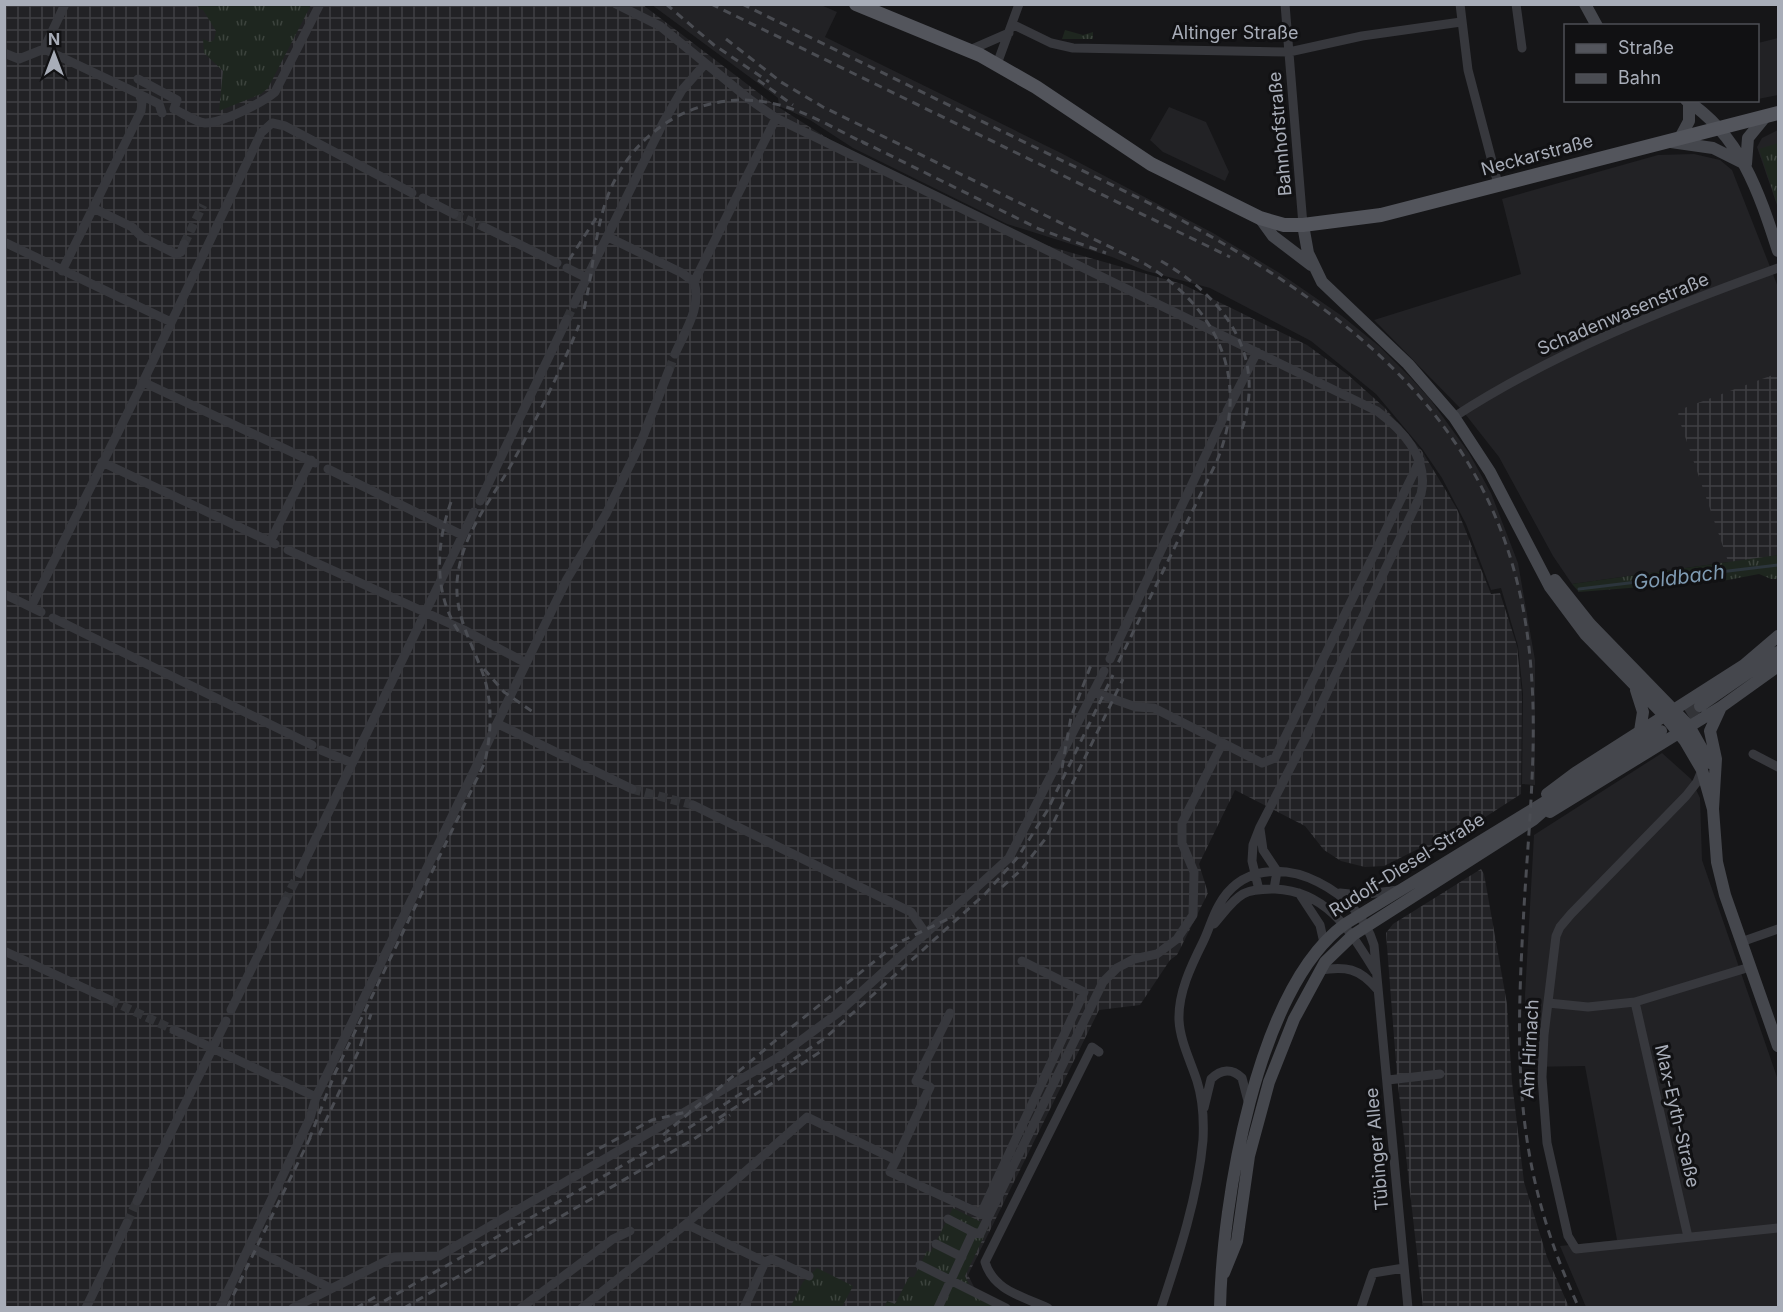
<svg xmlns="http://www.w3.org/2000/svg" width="1783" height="1312" font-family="Inter,sans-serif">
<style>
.built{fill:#222225}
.industrial{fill:url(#industrial-grid)}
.grass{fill:url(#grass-tufts)}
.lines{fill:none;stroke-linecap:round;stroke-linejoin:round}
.stream{stroke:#2c353c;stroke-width:3}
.street-tunnel{stroke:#333438;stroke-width:9;stroke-dasharray:9 4.5;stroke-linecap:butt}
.secondary-tunnel{stroke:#333438;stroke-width:12;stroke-dasharray:12 6;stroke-linecap:butt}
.street{stroke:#37383d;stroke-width:9}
.secondary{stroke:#45474d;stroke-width:12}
.primary{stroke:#53555c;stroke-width:14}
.rail{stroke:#4a4c52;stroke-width:3;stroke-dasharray:8 6;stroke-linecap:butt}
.labels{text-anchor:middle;stroke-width:6;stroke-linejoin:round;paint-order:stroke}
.street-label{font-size:18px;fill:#a8adb8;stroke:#111113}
.water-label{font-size:20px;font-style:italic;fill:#7f9bb3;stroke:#111113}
</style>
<defs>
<pattern id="industrial-grid" width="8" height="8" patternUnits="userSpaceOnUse" patternTransform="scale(1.5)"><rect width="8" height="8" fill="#222225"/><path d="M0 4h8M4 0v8" fill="none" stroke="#3f3f43"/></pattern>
<pattern id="grass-tufts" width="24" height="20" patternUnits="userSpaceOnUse" patternTransform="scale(1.5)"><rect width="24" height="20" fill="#1e261f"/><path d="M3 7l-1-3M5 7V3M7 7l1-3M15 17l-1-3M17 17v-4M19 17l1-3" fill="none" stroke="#3c433d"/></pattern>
</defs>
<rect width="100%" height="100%" fill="#161618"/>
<!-- built -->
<path class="built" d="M821 5 837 12 825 37 1061 153 1213 233 1278 272 1342 316 1379 346 1411 378 1430 399 1469 453 1491 493 1518 563 1535 660V785L1522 784 1523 694 1518 646 1501 588 1491 590 1466 524 1442 478 1423 450 1376 394 1311 341 1210 288 1146 271 1112 257 1007 224 853 148 810 120 779 106 778 98 652 5Z
M1778 38V95L1758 99V43Z
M1169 107 1206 122 1229 172 1225 181 1163 152 1150 140Z
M1778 130V208L1757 147 1762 138Z
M1694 154 1720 160 1732 170 1778 287V555L1572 584 1553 556 1499 457 1462 410 1374 320 1521 274 1502 199 1658 155Z
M1662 753 1691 779 1700 798 1702 860 1778 1080V1307H1586L1560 1246 1617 1240 1585 1066 1527 1067 1525 995 1534 835Z"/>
<!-- industrial -->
<path class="industrial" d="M5 5H643L772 103 857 157 1037 243 1182 284 1307 345 1347 374 1384 407 1422 451 1457 509 1491 594 1500 593 1517 646 1522 695 1521 794 1431 852 1420 848 1384 866 1365 867 1341 861 1324 850 1305 826 1235 790 1199 864 1208 893 1177 955 1170 960 1140 1005 1099 1010 968 1275 976 1291 1013 1307 5 1308Z
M1778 373V555L1729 564 1678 416 1679 410Z
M1481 869 1484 874 1507 1004 1512 1082 1524 1182 1547 1257 1569 1307H1423L1397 1076 1386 933 1393 924Z"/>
<!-- grass -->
<path class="grass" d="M198 5 199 4 311 5 268 88 261 94 219 111 223 71 204 53 203 39 210 42 214 40 216 31 203 10 199 9Z
M1065 30 1083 35 1093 32V39H1062Z
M1778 143V207L1759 149Z
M1778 555V579H1771L1759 574 1728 580 1579 592 1572 584Z
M953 1208 989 1226 965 1276 971 1288 1010 1307 884 1308 887 1301 895 1304 909 1277H914L927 1251 931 1252Z
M817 1268 853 1286 842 1307 790 1308 803 1282Z"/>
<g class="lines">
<!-- stream -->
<path class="stream" d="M1579 589 1778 565"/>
<!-- street-tunnel -->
<path class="street-tunnel" d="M454 214 484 227
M184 244 203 205
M567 319 574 304
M669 370 675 354
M632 789 693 805
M285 901 299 873
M110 1000 174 1030
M127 1223 137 1201"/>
<!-- secondary-tunnel -->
<path class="secondary-tunnel" d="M1672 724 1700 706"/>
<!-- street -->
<path class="street" d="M616 4 660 26 749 99 776 118 1377 411C1404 431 1429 459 1421 494L1304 741 1260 827 1253 845 1252 861 1259 890
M1285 4 1303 225
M1460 4 1468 70 1498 184
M1516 4 1522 48
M1012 24 1051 43 1073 48 1289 52 1362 36 1461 22
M44 49 65 4
M970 50 1009 33
M4 53 19 59 44 49 139 94 142 102 141 111 62 271
M997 64 1019 4
M138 79 177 100 174 109C183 113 195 122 205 123 222 123 262 103 275 92L320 4
M139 94 159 104 162 113
M423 198 454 214
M93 208 132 227 142 237 176 254 181 252 184 244
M484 227 557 263
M608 237 682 273 694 282
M4 242 171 322
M567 268 587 278
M574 304 663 123 682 90 705 64
M675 354C685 331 702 307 694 282L776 118
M143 382 315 463
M1227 411 1257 352
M1454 417C1554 352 1667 308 1778 268
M102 462 275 544
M328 469 462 535
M480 501 567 319
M270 542 311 460
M288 550 464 630 526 663
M4 594 41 612
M31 607 143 382 261 133 272 123 285 126 412 193
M53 618 312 745
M1110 659 1224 416
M1093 692 1136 707 1154 708 1262 763 1275 758 1420 460
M498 724 632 789
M321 750 352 763
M1753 754 1778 767
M1702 770 1697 782 1686 796 1571 914 1560 927 1556 936 1544 1035 1542 1077 1547 1143 1568 1236 1576 1249 1778 1228
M693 805 911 912 926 934
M1260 829 1263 850 1277 871 1274 889
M299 873 474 512
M1299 893 1320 925 1324 943
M1340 893 1360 895 1398 890
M1214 924C1223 914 1231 901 1243 894 1252 889 1265 889 1275 889 1327 891 1350 931 1375 971
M1741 942 1778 929
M4 951 110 1000
M1320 970C1346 966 1359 968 1377 989
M1635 1002 1688 1237
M1548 1003 1588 1007 1635 1002 1750 967
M231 1010 285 901
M174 1030 316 1097
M1388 1080 1440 1074
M1204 1108 1211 1079C1221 1069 1232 1068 1242 1078L1248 1101
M896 1160 890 1172 981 1214 1084 992 1022 961
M137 1201 226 1021
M686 1224 765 1262 772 1259 809 1276
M973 1232 980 1234 1103 982 1117 968 1134 959 1157 954 1177 939 1193 915 1194 872 1182 843V823L1222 744
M936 1244 962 1257
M250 1247 330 1288
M920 1265 1006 1308
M86 1308 127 1223
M220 1308 310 1118 316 1097 567 579 606 514 641 442 669 370
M293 1308 394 1257 439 1256 777 1058 838 1013 1009 858 1104 671
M521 1308 613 1239 630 1231
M582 1308 686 1224 807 1117 896 1160 930 1087 916 1081 950 1013
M744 1308 765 1262
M938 1308 973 1232 948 1219
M1048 1308C1022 1296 994 1291 985 1262L1092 1047 1099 1052
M1161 1308C1179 1254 1198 1196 1203 1140 1204 1120 1203 1100 1197 1081 1191 1062 1180 1041 1179 1020 1178 993 1191 966 1203 942 1209 930 1212 917 1219 905 1240 867 1282 864 1318 882 1344 895 1365 916 1374 945L1408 1308
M1361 1308 1373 1273 1404 1268"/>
<!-- secondary -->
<path class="secondary" d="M1585 4 1597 26
M1686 100C1740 135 1759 192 1778 251
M1681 136 1689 121V103
M1671 142 1713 148 1743 163
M1746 164 1748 138 1766 116
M1260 218 1273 236 1311 265
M1303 225 1308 253 1322 282 1408 364 1454 417 1490 472 1550 587 1585 634 1664 715 1685 741 1702 770 1713 809
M1555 580 1590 624 1689 726 1710 763
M1636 690 1643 712 1640 731
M1700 706 1778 652
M1721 707 1710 731 1716 759 1713 809 1717 862 1725 895 1778 1046
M1547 794 1575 773 1744 665 1778 636
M1550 812 1721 707 1778 666
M1224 1273 1237 1241 1249 1156 1269 1082 1294 1019 1325 962 1353 935 1533 820 1556 800
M1220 1308C1222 1204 1256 989 1345 924L1661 731"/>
<!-- primary -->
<path class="primary" d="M856 4 980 55 1036 87 1151 164 1260 218 1284 225H1303L1381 215 1778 113"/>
<!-- rail -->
<path class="rail" d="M666 4 714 45 769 82
M711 4 1230 257
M742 4 1155 206C1353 310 1513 429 1531 669 1538 752 1527 843 1523 926 1515 1071 1516 1172 1579 1308
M726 39 781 82 823 107 1145 264C1219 309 1251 381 1216 463L1118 663
M758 80 793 105
M861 141 1039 229 1106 253
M569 260 598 215
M1161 261C1225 298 1268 356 1241 432
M584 309C593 273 594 236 606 201 629 132 699 88 771 103 805 110 837 130 868 145
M451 502C436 544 433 593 459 632
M484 669 504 692 533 712
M1062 768 1071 717 1091 665
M1002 887 1021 870 1046 838 1123 679
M719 1118 820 1052
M319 1135 359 1050 371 1014
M663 1135 788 1030 885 953 902 941 954 916
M309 1140 335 1073 485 762C491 733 493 706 484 677 473 644 455 618 457 582 461 532 494 498 516 456 539 414 561 370 579 325
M587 1155 652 1120 691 1111
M227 1308 313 1132
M356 1308 377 1296
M372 1308 690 1127 824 1039 986 893 1018 857 1047 811 1113 675
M404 1308 694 1139 730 1115"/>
</g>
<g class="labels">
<!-- street labels -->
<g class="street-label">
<text x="1235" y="39">Altinger Straße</text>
<text transform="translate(1280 134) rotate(-95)" y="6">Bahnhofstraße</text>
<text transform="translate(1537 155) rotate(-15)" y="6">Neckarstraße</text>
<text transform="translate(1623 314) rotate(-23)" y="6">Schadenwasenstraße</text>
<text transform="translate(1407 865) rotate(-32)" y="6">Rudolf-Diesel-Straße</text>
<text transform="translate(1530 1049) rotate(-87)" y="6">Am Hirnach</text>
<text transform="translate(1677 1116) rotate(77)" y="6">Max-Eyth-Straße</text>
<text transform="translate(1377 1149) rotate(-95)" y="6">Tübinger Allee</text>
</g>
<!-- water labels -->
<g class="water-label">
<text transform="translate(1679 577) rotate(-7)" y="7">Goldbach</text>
</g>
</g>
<!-- border -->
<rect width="1783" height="1312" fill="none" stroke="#a8adb8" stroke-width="12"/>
<!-- legend -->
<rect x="1564" y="24" width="195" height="78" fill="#111113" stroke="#4d4f55" stroke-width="1.5"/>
<rect x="1576" y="44" width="30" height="9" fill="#53555c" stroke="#4d4f55" stroke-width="1.5"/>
<text x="1618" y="54" font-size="18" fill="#a8adb8">Straße</text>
<rect x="1576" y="74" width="30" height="9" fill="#4a4c52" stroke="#4d4f55" stroke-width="1.5"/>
<text x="1618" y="84" font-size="18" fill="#a8adb8">Bahn</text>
<!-- north arrow -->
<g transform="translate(54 54)" stroke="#111113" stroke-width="4.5" paint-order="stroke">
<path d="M0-4.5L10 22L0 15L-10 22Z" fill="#a8adb8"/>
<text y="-9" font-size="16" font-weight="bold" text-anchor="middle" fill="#a8adb8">N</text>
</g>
</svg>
